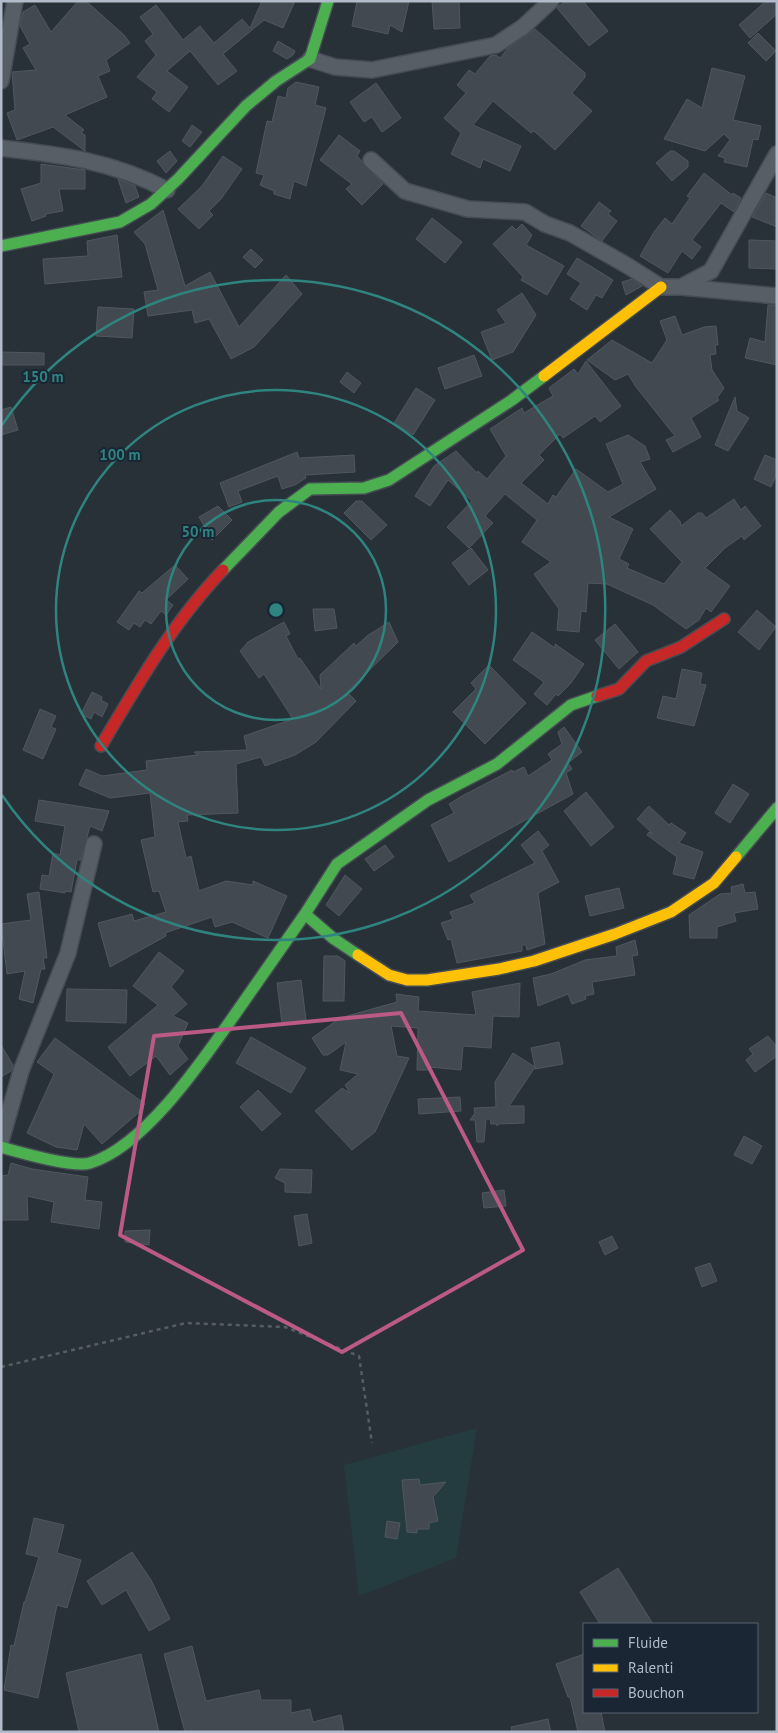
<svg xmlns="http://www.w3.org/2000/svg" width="778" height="1733" font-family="'PT Sans',sans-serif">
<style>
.green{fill:#243c3f}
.building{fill:#424950;stroke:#505760}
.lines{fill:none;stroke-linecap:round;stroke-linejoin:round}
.street-casing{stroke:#464c53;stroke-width:18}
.fast-casing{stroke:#464c53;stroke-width:14}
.slow-casing{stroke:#464c53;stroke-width:14}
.jam-casing{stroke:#464c53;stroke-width:14}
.path{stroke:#565d63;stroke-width:2.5;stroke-dasharray:4 4;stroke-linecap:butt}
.street{stroke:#585e66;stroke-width:15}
.fast{stroke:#4caf50;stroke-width:11}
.slow{stroke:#ffc107;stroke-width:11}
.jam{stroke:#c62828;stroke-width:11}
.marked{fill:none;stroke:#bb5987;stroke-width:4;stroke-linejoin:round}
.ring{fill:none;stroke:#2f8480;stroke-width:2.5}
.centre{fill:#2f8480;stroke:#1a2634;stroke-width:2.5}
.ring-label{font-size:15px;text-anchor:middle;font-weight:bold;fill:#2f8480;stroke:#1a2634;stroke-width:4;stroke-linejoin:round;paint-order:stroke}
</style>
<rect width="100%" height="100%" fill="#283038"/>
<!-- green -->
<path class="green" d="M477 1428 456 1558 359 1596 344 1465Z"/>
<!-- building -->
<path class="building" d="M78 1H86L124 35 130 43 106 60 110 71 98 76 107 97 65 115 84 130 81 133 85 135V151L53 127 17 140 7 113 15 110 12 72 36 70 23 48 30 44 20 26 23 12 35 5 51 32Z
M262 1H295L283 28 264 20 223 54 237 71 218 85 190 51 167 71 188 87 169 112 152 99 157 92 137 77 156 55 145 41 153 34 140 17 156 5 183 40 200 26 214 43 242 19 250 28Z
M357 1H409L402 32 390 25 388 34 352 26Z
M432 1H459L460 28 434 29Z
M565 1H583L608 31 589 46 557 8Z
M766 1H777V14L750 38 739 25Z
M535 29 585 73V77L572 93 592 111 555 150 534 131 531 133 493 101 473 125 521 146 510 171 483 159 480 168 451 154 461 133 444 118 466 93 457 85 469 70 475 74 490 56 496 55 500 58 508 48Z
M758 33 776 51 766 61 748 43Z
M278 41 295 51 293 55 287 59 273 51Z
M712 68 745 76 733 120 761 126 758 140 753 139 747 167 724 162 725 158 718 156 730 140 724 134 705 151 664 139 687 99 702 108Z
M296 82 319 87 315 105 326 108 306 186 294 181 290 199 274 194V191L260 185 264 175 256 173 267 121 272 122 278 96 286 98 288 88Z
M376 83 401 118 382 132 372 117 364 122 350 102Z
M192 125 202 132 190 147 182 141Z
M339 135 360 151 357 156 383 184 362 205 346 189 352 184 320 160Z
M170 151 177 161 166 173 157 161Z
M670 151H674L688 161V167L672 181 656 163Z
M223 156 242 169 221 199 209 211 213 215 199 229 178 209 202 186Z
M41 164 85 170V189H59L63 211 45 214 46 216 32 221 21 189 41 183Z
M704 173 732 195 733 193 741 198 734 212 721 203 692 240 701 247 692 259 682 251 668 273 640 256 654 232 665 218 672 224 690 198 687 196Z
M118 179 135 186 139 197 126 203Z
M766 193 777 198V227L752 217Z
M599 202 611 211 608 214 617 221 602 241 581 226Z
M163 210 185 286 210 272 239 327 286 275 302 294 254 347 231 359 209 319 195 323 192 310 148 316 144 292 158 290 145 244 134 232Z
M432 218 462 242 445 263 416 239Z
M522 224 532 235 526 245 564 266 547 295 521 280 523 277 493 244 512 226 516 230Z
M117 235 122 277 45 284 43 259 88 256 87 241Z
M749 240 777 241V269L749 268Z
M251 249 263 260 255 268 243 257Z
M577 258 613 280 602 298 596 295 587 310 570 299 581 283 567 274Z
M632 279 642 286 626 295 622 282Z
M522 293 536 315 513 352 492 360 481 332 506 323 497 310Z
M768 305H777V365L745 358 750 338 765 342Z
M98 307 134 309 132 338 96 336Z
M675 316 682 335 704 327 716 326 718 345H715L716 354 710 355 712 370 724 388 717 398 719 400 691 418 701 437 673 452 666 440 675 436 636 387 628 374 615 380 587 360 612 340 652 363 667 340 660 321Z
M1 352 44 353V365H1Z
M474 355 482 376 445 389 438 368Z
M586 361 621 406 600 422 595 416 563 438 560 434 539 455 544 460 521 483 548 504 553 495 556 497 576 469 608 492 623 484 606 444 628 435 645 446 650 459 640 462 656 489 609 517 633 529 619 559 629 564 627 568 664 584 682 562 650 529 670 510 680 521 681 526 698 513H702L706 518 734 499 741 510 745 506 761 526 744 540 742 536 725 548 705 568 730 586 711 612 706 608 699 620 686 629 653 605 607 584 588 583 586 612 581 611 579 632 557 630 559 609 534 574 551 562 522 542 537 520 505 494 485 516 493 523 469 548 447 527 472 501 448 480 430 506 415 496 434 466 456 451 477 473 478 471 487 479 506 456 490 429 522 408 524 413 553 396 549 388 574 369 578 374Z
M347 372 361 383 354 393 340 382Z
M416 388 435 400 413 435 394 423Z
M735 397 737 411 749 418 728 451 715 445Z
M11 407 18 430 1 435V410Z
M297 452 299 458 354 455 355 472 305 475 306 478 295 485 282 489 278 476 238 491 242 502 229 507 220 483Z
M765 455 777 460V473L771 487 754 479Z
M356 501H362L387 525 371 540 344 513Z
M218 506 232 520 212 540 199 517Z
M471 548 488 570 469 585 452 563Z
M175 565 188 579 166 600 173 605 166 615 161 611 151 624 145 620 140 627 134 623 129 630 117 622 139 591 142 593Z
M313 609H334L337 628 315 631Z
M757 610 776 627 759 650 738 632Z
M284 622 290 634 286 636 298 659 300 658 321 689 320 675 354 643 356 646 367 636 389 622 398 642 347 692 356 701 316 742 295 755 265 766 261 757 236 764 238 813 187 815 188 821 178 822 186 858 191 856 199 891 226 881 253 885V881L287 896 268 938 232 922 215 927 212 917 165 933 166 936 110 967 98 923 132 914 134 921 166 912 159 891 153 892 141 840 155 837 150 793 110 798 79 785 86 769 102 776 147 770 146 761 198 755 194 752 247 750 244 736 293 719 264 674 259 678 240 651 248 642Z
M615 624 638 652 619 669 595 640Z
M532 632 555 648V644L584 664 571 683 558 696 556 694 547 705 534 694 544 682 513 660Z
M489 665 526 703 485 744 453 712 476 689 471 683Z
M682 669 702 673 700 684 706 685 694 726 657 718 663 696 676 699Z
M92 692 102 697 101 700 108 704 102 717 94 712 91 719 81 714Z
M40 709 56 716 51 727 56 729 43 759 23 750Z
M564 727 582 752 568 763 572 769 566 773 573 794 449 862 431 825 454 813 449 804 462 796 512 770 513 772 524 767 528 776 552 760 548 754 562 744 558 732Z
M733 784 749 794 730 823 715 813Z
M586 792 614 827 591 846 564 811Z
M39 800 109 811 102 831 90 826 81 860H77L71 892 65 891V893L40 889 42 875 49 876 53 853 60 855 65 826 35 821Z
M649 806 669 825 671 823 686 833 679 843 703 852 694 879 673 874 677 857 647 835 649 832 653 834 637 819Z
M538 831 549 845 542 851 559 882 538 893 545 944 527 950 526 945H522V951L457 963 451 939 448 940 441 923 453 919 450 912 475 903 470 895 535 863 521 845Z
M385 845 394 857 374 871 365 859Z
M345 875 362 889 339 916 326 905Z
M743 884 745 893 755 892 758 909 734 913 736 921 717 927V938H690L689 915 720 894 732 893 731 887Z
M619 888 624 908 590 916 585 896Z
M39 892 47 958H43L45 969H41L33 1003 19 999 25 971 7 974 1 924 31 920 27 894Z
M635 940 638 955 632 956 635 975 592 982 594 994 585 996 586 999 572 1004 568 994 538 1006 533 978 551 974 585 960 617 956 616 947Z
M159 952 184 971 171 987 187 1004 173 1016 188 1023 178 1046 188 1059 170 1075 156 1056 130 1076 108 1047 158 1005 133 986Z
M324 956H338L345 961 344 1001H323Z
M301 980 306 1020 282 1023 277 983Z
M520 983 519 1017 493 1016 491 1048 463 1046 461 1070 430 1067V1070H417L418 1028 391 1026 397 1056 409 1058 375 1132 352 1150 315 1111 342 1088 350 1093 345 1085 358 1074 340 1070 346 1042 328 1055H323L312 1038 340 1018 397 1002 396 994 419 997 418 1011 476 1015 472 992Z
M67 989 127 990 126 1023 66 1021Z
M768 1036 777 1047V1056L755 1072 746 1060 753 1054 749 1049Z
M251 1037 306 1068 291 1093 236 1063Z
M55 1038 145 1104 142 1106 144 1108 102 1144 84 1124 77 1150 56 1147 27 1133 54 1074 37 1062Z
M559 1042 563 1064 535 1069V1067L509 1106H524V1123L498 1124 497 1126V1124H491L490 1119H486L484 1142H477L475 1120H470L475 1113 474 1108 496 1107 495 1082 513 1053 535 1067 531 1048Z
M1 1045 13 1065 11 1071 1 1077Z
M258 1090 281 1114 262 1131 240 1107Z
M460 1097 461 1111 419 1114 418 1099Z
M744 1136 762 1146 752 1164 734 1155Z
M11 1163 32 1169 88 1177 85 1200 102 1202 99 1229 51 1222 54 1202 27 1196 28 1220H1V1176L8 1175Z
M280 1169 312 1170 311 1193 285 1192V1183L275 1178Z
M504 1190 506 1206 484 1208 482 1193Z
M307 1214 312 1243 299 1246 294 1216Z
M150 1230 149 1245 125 1242V1231Z
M612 1236 618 1248 605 1255 599 1242Z
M710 1263 717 1281 702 1287 695 1268Z
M419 1479 420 1485 446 1482 433 1497 438 1521 429 1523V1529H417V1533L407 1532 402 1480Z
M34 1518 64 1525 57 1553 81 1560 67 1608 57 1605 38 1698 4 1690 11 1645 14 1646 24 1602H25L39 1557 26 1554Z
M387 1521 400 1523 397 1539 385 1537Z
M132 1552 151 1580 170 1619 149 1631 126 1590 102 1605 87 1581Z
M618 1568 653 1624H600L580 1592Z
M192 1646 206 1701 259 1690 261 1700H291V1713L310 1709 313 1722 341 1715 344 1732H185L164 1654Z
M141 1654 159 1732H79L66 1673Z
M584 1654V1712H601L605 1732H578L570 1697H568L556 1664Z
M548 1719 551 1732H512L511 1727Z"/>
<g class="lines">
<!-- street casing -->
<g class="street-casing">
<path id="street" d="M310 59 335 67 372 70 496 45 523 27 551 1
M1 81 15 1
M1 148C62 155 112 161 167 190
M371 160 405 191 468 209 525 212 545 224 570 233 628 266 661 287H681L711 271 777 154
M681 287 777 296
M1 1141 21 1071 68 953 94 844"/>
</g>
<!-- fast casing -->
<g class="fast-casing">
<path id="fast" d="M1 246 120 222 151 204 178 179 246 106 276 81 310 59 328 1
M223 570 279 512 310 489 364 488 389 480 512 400 544 376
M736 857 777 808
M305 914 337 864 428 800 497 764 571 705 597 696
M1 1147C18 1152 75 1168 90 1163 146 1146 205 1057 238 1010 260 978 283 946 305 914L334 939 358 955"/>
</g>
<!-- slow casing -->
<g class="slow-casing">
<path id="slow" d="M544 376 661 287
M358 955 389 975 407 980H427L499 969 534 961 615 934 671 912 714 883 736 857"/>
</g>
<!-- jam casing -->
<g class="jam-casing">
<path id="jam" d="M597 696 619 689 646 661 681 647 724 619
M101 746C137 685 174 621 223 570"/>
</g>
<!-- path -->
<path class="path" d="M1 1367 186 1323 285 1327 359 1356 372 1443"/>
<!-- street -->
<use href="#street" class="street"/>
<!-- fast -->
<use href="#fast" class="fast"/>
<!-- slow -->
<use href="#slow" class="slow"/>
<!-- jam -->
<use href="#jam" class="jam"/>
</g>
<!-- marked area -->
<path class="marked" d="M401 1013 523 1250 342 1352 120 1235 154 1036Z"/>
<!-- distance rings -->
<g class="ring">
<circle cx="276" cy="610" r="110"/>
<circle cx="276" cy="610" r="220"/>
<path d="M2 425A330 330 0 1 1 2 795"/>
</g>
<circle cx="276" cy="610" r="8" class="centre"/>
<g class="ring-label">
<text x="43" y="382">150 m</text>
<text x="120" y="460">100 m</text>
<text x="198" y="537">50 m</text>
</g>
<!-- border -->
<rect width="778" height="1733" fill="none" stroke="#b1bbca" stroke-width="5"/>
<!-- legend -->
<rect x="583" y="1623" width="175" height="90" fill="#1a2634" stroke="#566270"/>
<rect x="593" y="1639" width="25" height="8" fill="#4caf50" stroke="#566270"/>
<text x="628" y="1648" font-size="15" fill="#b1bbca">Fluide</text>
<rect x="593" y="1664" width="25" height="8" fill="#ffc107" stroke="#566270"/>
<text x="628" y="1673" font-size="15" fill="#b1bbca">Ralenti</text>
<rect x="593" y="1689" width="25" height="8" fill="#c62828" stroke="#566270"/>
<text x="628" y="1698" font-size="15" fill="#b1bbca">Bouchon</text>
</svg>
